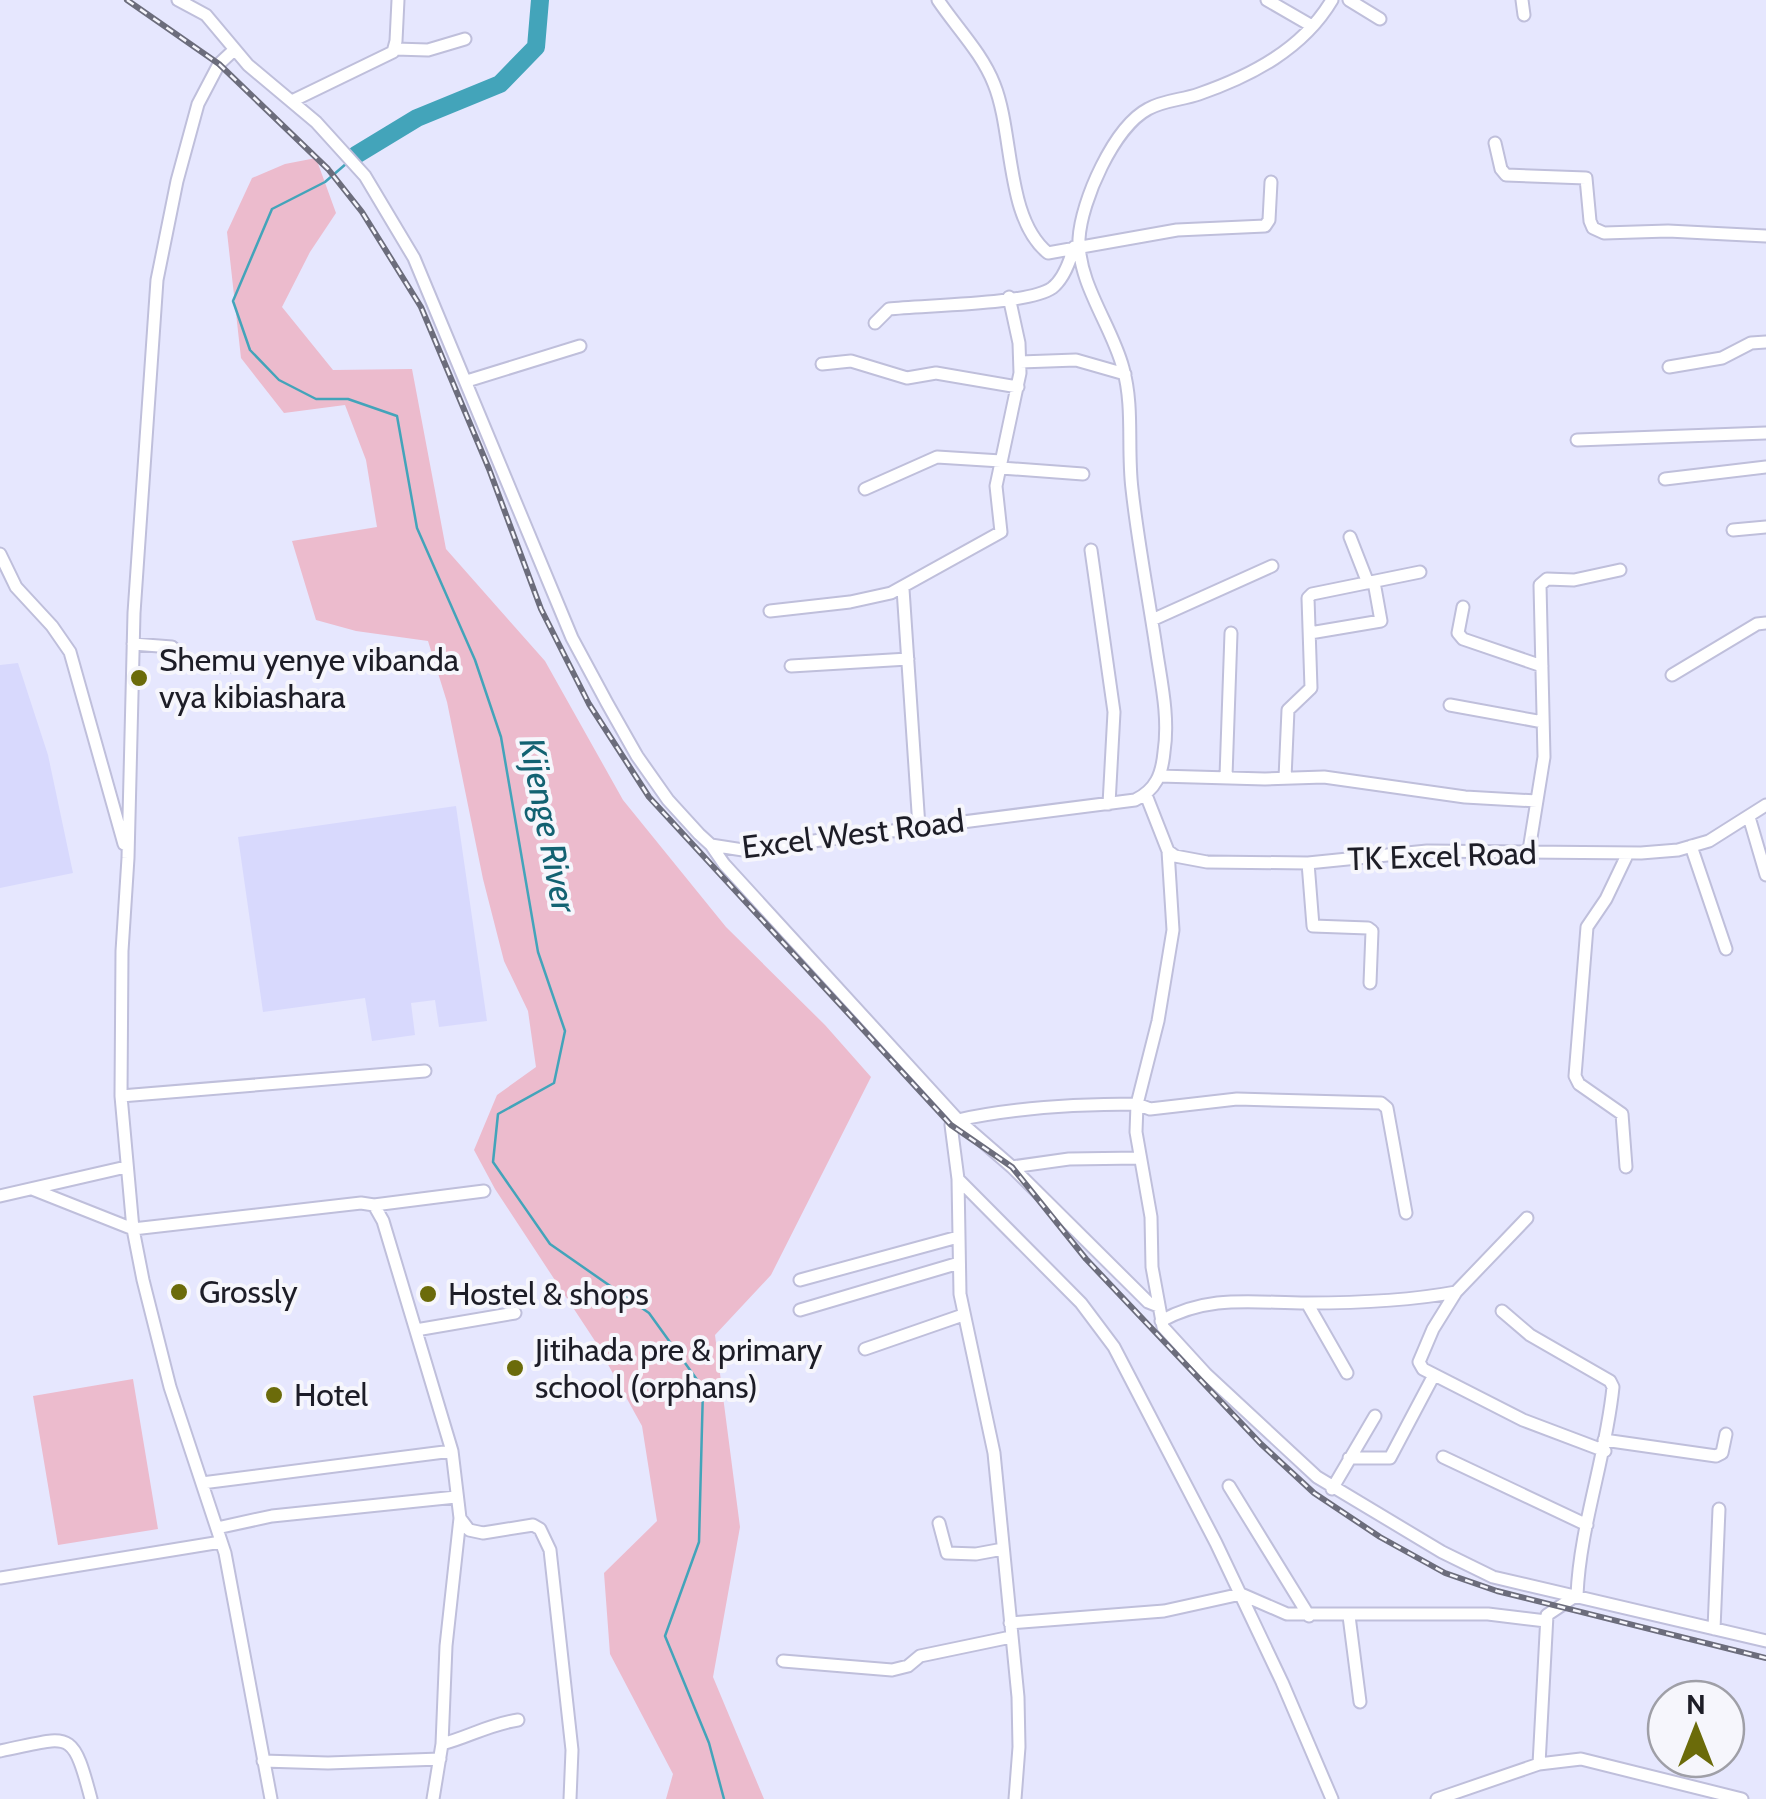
<svg xmlns="http://www.w3.org/2000/svg" width="1766" height="1799" font-family="Cabin,sans-serif">
<style>
.built{fill:#d8d9fd}
.green{fill:#ecbbcd}
.lines{fill:none;stroke-linecap:round;stroke-linejoin:round}
.stream{stroke:#43a4ba;stroke-width:2.5}
.river{stroke:#43a4ba;stroke-width:18}
.minor-casing{stroke:#bfbfdb;stroke-width:15}
.minor{stroke:#fff;stroke-width:11}
.rail-casing{stroke:#6c6d7c;stroke-width:6}
.rail{stroke:#f6f6fc;stroke-width:2.5;stroke-dasharray:8;stroke-linecap:butt}
.poi-dot{fill:#6b6b0a;stroke:#f6f6fc;stroke-width:4}
.labels{text-anchor:middle;stroke-width:8;stroke-linejoin:round;paint-order:stroke}
.poi-label{font-size:32px;fill:#1d1d27;stroke:#f6f6fc;text-anchor:start}
.street-label{font-size:32px;fill:#1d1d27;stroke:#f6f6fc}
.water-label{font-size:35px;font-style:italic;fill:#136272;stroke:#f6f6fc}
</style>
<rect width="100%" height="100%" fill="#e6e7fe"/>
<!-- built -->
<path class="built" d="M18 663 48 755 73 873 0 888V665Z
M456 806 487 1021 439 1027 435 1000 411 1003 415 1035 372 1041 365 998 263 1012 238 837Z"/>
<!-- green -->
<path class="green" d="M316 158 336 213 310 252 282 307 333 370 412 369 446 549 545 661 623 800 726 927 825 1025 871 1077 771 1275 715 1335 740 1527 713 1677 764 1799H666L673 1774 610 1654 604 1573 657 1521 642 1426 595 1341 495 1189 474 1150 497 1095 536 1067 528 1011 504 961 483 879 447 702 428 641 356 631 316 620 292 541 377 527 366 460 345 405 284 413 241 358 227 232 252 178 285 164Z
M133 1379 158 1529 58 1545 33 1396Z"/>
<g class="lines">
<!-- stream -->
<path class="stream" d="M347 163 325 182 272 209 233 301 250 350 279 380 316 399H348L397 416 417 528 475 660 501 737 538 952 565 1031 554 1083 498 1114 493 1162 550 1244 649 1313 703 1388 699 1542 665 1636 709 1743 724 1799"/>
<!-- river -->
<path class="river" d="M356 155 417 118 500 84 536 47 540 0"/>
<!-- minor casing -->
<g class="minor-casing">
<path id="minor" d="M178 0 206 15 248 65 316 122 365 176 414 258 572 638 607 703 637 756 668 800 699 834 711 845 743 850 1135 800C1156 790 1162 774 1164 752 1169 719 1162 686 1157 654 1149 599 1138 544 1132 489 1127 448 1134 407 1123 368 1112 326 1078 284 1079 239 1081 201 1114 127 1148 109 1164 100 1182 100 1199 94 1251 76 1303 49 1332 0
M938 0C956 27 982 53 994 84 1014 133 1005 218 1048 253L1177 230 1265 226 1269 220 1271 182
M1267 0 1312 26
M1349 0 1380 19
M1522 0 1524 15
M395 49 428 50 465 39
M234 50 219 64 198 104 177 181 157 280 134 613 128 858 122 951 121 1096 133 1229 143 1280 170 1387 225 1553 271 1799
M292 101 393 52 396 41 398 0
M1495 143 1501 169 1506 175 1586 178 1590 221 1593 228 1604 233 1668 231 1766 236
M875 323 889 309C922 305 1028 305 1052 288 1064 279 1070 261 1074 247
M1020 362 1076 360 1125 374
M822 364 851 361 907 378 936 373 1018 387
M1669 367 1722 358 1751 343 1766 342
M467 381 580 346
M1577 440 1766 433
M1001 468 1083 474
M1665 479 1766 467
M865 489 937 457 1001 461
M1733 530 1766 527
M1350 537 1368 583
M1091 550 1114 712 1109 804
M0 554 16 587 52 626 70 652 124 844
M903 589 919 827
M1463 607 1458 633 1463 639 1542 666
M770 611 850 602 891 593 1001 532 996 486 1020 373 1019 343 1009 297
M1152 620 1272 566
M1310 633 1381 621 1374 582
M133 644 172 647C193 671 205 666 235 666
M791 666 908 659
M1672 675 1757 624 1766 623
M1450 705 1543 722
M1159 776 1265 779 1324 777 1465 797 1537 801
M1226 776 1231 633
M1285 778 1288 710 1311 688 1308 598 1312 594 1420 572
M1146 795 1168 851 1175 856 1207 862 1308 863 1427 851 1641 853 1678 850 1709 841 1766 805
M1749 817 1766 875
M711 845 724 864 958 1120 1012 1167 1148 1302 1158 1306
M1691 846 1726 949
M1529 850 1544 757 1540 585 1547 579 1574 580 1620 570
M1168 851 1173 930 1158 1021 1137 1104 1136 1132 1151 1217 1152 1267 1163 1327 1206 1374 1317 1477 1442 1552 1493 1577 1766 1641
M1308 863 1313 926 1368 928 1372 931 1370 983
M121 1096 425 1071
M958 1120C1017 1107 1076 1104 1137 1104L1150 1109 1237 1099 1381 1103 1387 1108 1406 1213
M951 1125 958 1179 960 1294 994 1453 1018 1697 1019 1747 1015 1799
M1012 1167 1069 1159 1139 1158
M1626 1167 1622 1114 1579 1084 1575 1076 1587 927 1606 899 1628 853
M958 1179 1081 1303 1114 1347 1216 1543 1282 1682 1332 1799
M32 1189 133 1229 361 1203 374 1205 383 1221 452 1451 460 1518 469 1530 483 1533 533 1525 540 1529 550 1550 572 1750 570 1799
M0 1196 126 1167
M374 1205 484 1191
M800 1280 958 1237
M1456 1292 1433 1329 1419 1362 1423 1369 1523 1420 1605 1451
M1307 1303 1347 1373
M800 1310 959 1263
M1502 1311 1530 1335 1610 1381 1613 1387C1606 1458 1580 1525 1577 1595L1547 1615 1539 1764
M1161 1321C1210 1294 1253 1303 1307 1303 1355 1303 1408 1301 1456 1292L1527 1218
M416 1330 515 1313
M865 1349 963 1315
M1604 1440 1716 1456 1722 1453 1726 1434
M1443 1457 1587 1525
M1349 1458H1390L1434 1375
M202 1483 452 1451
M1229 1486 1309 1616
M1332 1489 1375 1416
M939 1523 947 1553 976 1554 1003 1549
M217 1528 272 1516 456 1497
M0 1578 221 1542
M1349 1616 1360 1702
M1010 1623 1164 1611 1241 1594 1287 1614H1488L1546 1621
M1714 1629 1719 1509
M783 1661 892 1670 908 1666 920 1656 1011 1637
M442 1744C469 1737 490 1724 518 1720
M0 1751C70 1737 72 1726 91 1799
M263 1761 328 1763 440 1759
M433 1799 442 1744 446 1646 460 1518
M1437 1799 1539 1764 1581 1759 1742 1799"/>
</g>
<!-- minor -->
<use href="#minor" class="minor"/>
<!-- rail casing -->
<g class="rail-casing">
<path id="rail" d="M127 0 219 64 328 169 362 212 421 307 489 469 541 609 589 704 649 797 951 1125 1012 1167 1086 1259 1261 1444 1314 1493 1380 1537 1445 1573 1497 1591 1766 1658"/>
</g>
<!-- rail -->
<use href="#rail" class="rail"/>
</g>
<!-- markers -->
<g class="poi-dot">
<circle cx="139" cy="678" r="10"/>
<circle cx="179" cy="1292" r="10"/>
<circle cx="428" cy="1294" r="10"/>
<circle cx="515" cy="1368" r="10"/>
<circle cx="274" cy="1395" r="10"/>
</g>
<g class="labels">
<!-- poi labels -->
<g class="poi-label">
<text x="159" y="671">Shemu yenye vibanda<tspan x="159" dy="37">vya kibiashara</tspan></text>
<text x="199" y="1303">Grossly</text>
<text x="448" y="1305">Hostel &amp; shops</text>
<text x="535" y="1361">Jitihada pre &amp; primary<tspan x="535" dy="37">school (orphans)</tspan></text>
<text x="294" y="1406">Hotel</text>
</g>
<!-- street labels -->
<g class="street-label">
<text transform="translate(853 834) rotate(-7)" y="11">Excel West Road</text>
<text transform="translate(1442 856) rotate(-2)" y="11">TK Excel Road</text>
</g>
<!-- water labels -->
<g class="water-label">
<text transform="translate(548 825) rotate(79)" y="12">Kijenge River</text>
</g>
</g>
<!-- north arrow -->
<g transform="translate(1696 1729)"><circle r="48" fill="#f6f6fc" stroke="#9f9fa7" stroke-width="2.5"/>
<path d="M0-8L18 38L0 25L-18 38Z" fill="#6b6b0a"/>
<text y="-15" font-size="28" font-weight="bold" text-anchor="middle" fill="#1d1d27">N</text>
</g>
</svg>
